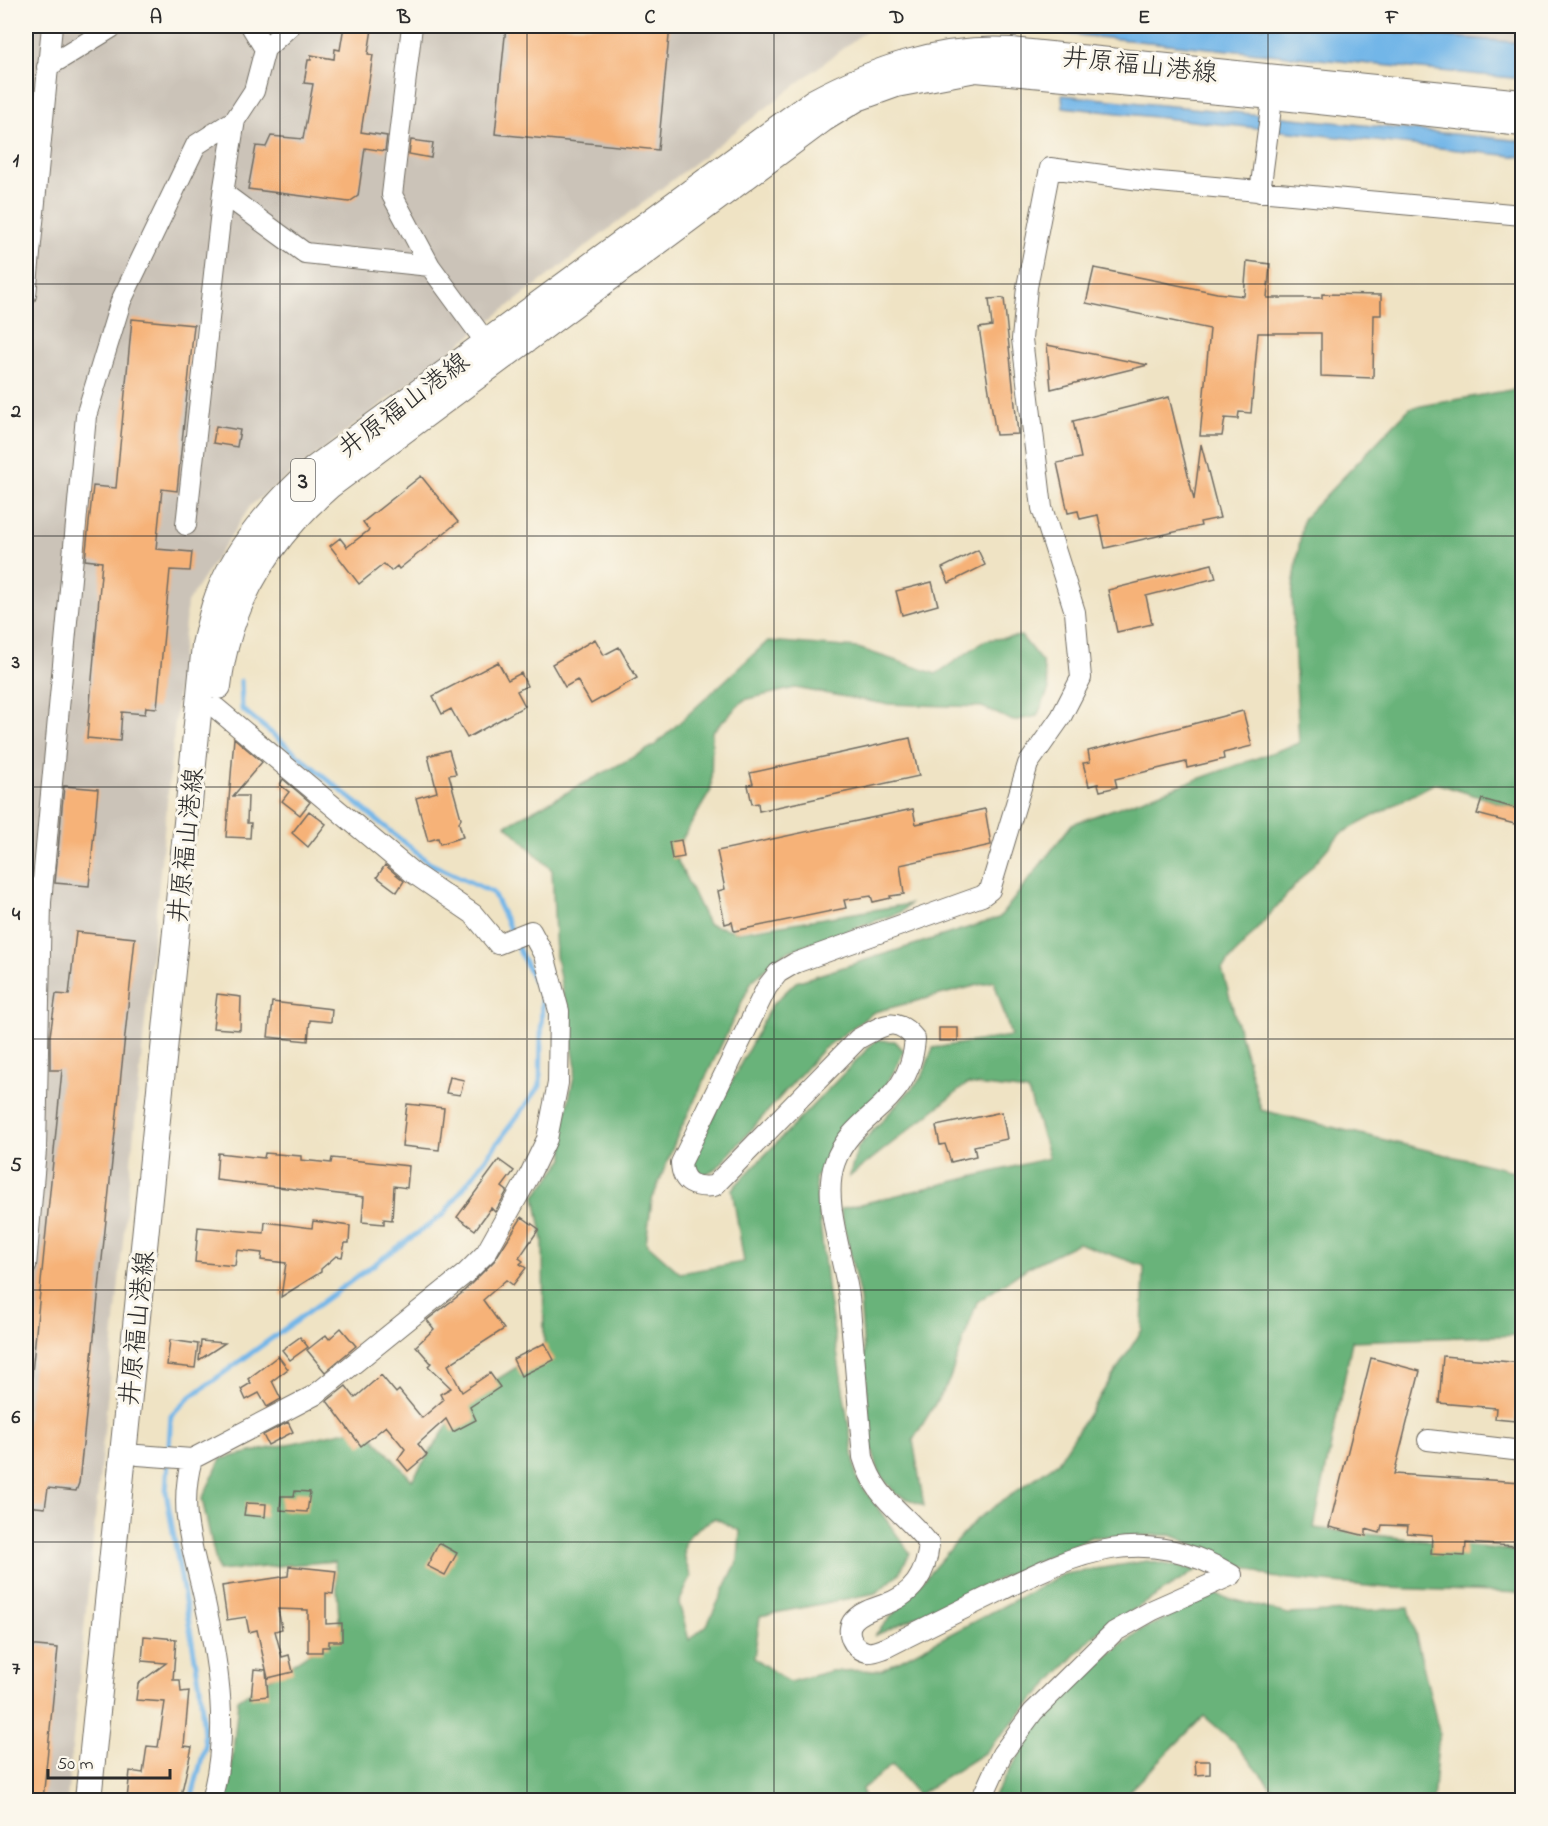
<svg xmlns="http://www.w3.org/2000/svg" width="1548" height="1826" font-family="'Indie Flower','Klee One',sans-serif">
<style>
.industrial{fill:#cbc3b8}
.forest{fill:#69b37a;stroke:#4a6f52;stroke-width:1.5;fill-rule:evenodd}
.water{fill:#72b6e8;stroke:#4e708a;stroke-width:1.5}
.lines{fill:none;stroke-linecap:round;stroke-linejoin:round}
.stream{stroke:#72b6e8;stroke-width:5}
.building{fill:#f6b278}
.minor-casing{stroke:#706b61;stroke-width:22}
.major-casing{stroke:#706b61;stroke-width:28}
.minor{stroke:#fff;stroke-width:20}
.major{stroke:#fff;stroke-width:26}
.grid{fill:none;stroke:#2b2b2b;stroke-width:1.5;stroke-opacity:0.55}
.labels{text-anchor:middle;stroke-width:6;stroke-linejoin:round;paint-order:stroke}
.shield{fill:#fbf7ec;stroke:#696865;stroke-width:1.5}
.shield-label{font-size:24px;font-weight:bold;fill:#2b2b2b}
.street-label{font-size:26px;fill:#2b2b2b;stroke:#fbf7ec}
.neatline{fill:none;stroke:#2b2b2b;stroke-width:2}
.grid-label{font-size:20px;text-anchor:middle;font-weight:bold;fill:#2b2b2b}
</style>
<rect width="100%" height="100%" fill="#fbf7ec"/>
<filter id="ink" filterUnits="userSpaceOnUse"><feTurbulence type="fractalNoise" baseFrequency=".0167" numOctaves="2"/><feDisplacementMap in="SourceGraphic" scale="12" xChannelSelector="R" yChannelSelector="G"/><feConvolveMatrix kernelMatrix="1 2 1 2 8 2 1 2 1" color-interpolation-filters="sRGB"/></filter>
<filter id="wash" filterUnits="userSpaceOnUse"><feTurbulence type="fractalNoise" baseFrequency=".008" numOctaves="4" result="noise"/><feDisplacementMap in="SourceGraphic" scale="24" xChannelSelector="R" yChannelSelector="G"/><feGaussianBlur stdDeviation="1.35" result="paint"/><feColorMatrix in="noise" values="0 0 0 0 0 0 0 0 0 0 0 0 0 0 0 0 0 1.4 0 .05"/><feComposite in="paint" operator="in"/></filter>
<g filter="url(#wash)">
<rect width="100%" height="100%" fill="#efe3c4"/>
<!-- industrial -->
<path class="industrial" d="M26 26H872L251 505 187 603 67 1800H26Z
M1279 26H1522V50Z"/>
<!-- forest -->
<path class="forest" d="M1522 388V810L1435 783 1340 834 1222 969 1261 1110 1522 1173V1335L1352 1341 1314 1528 1522 1552V1593L1388 1588 1270 1577 1171 1535 1091 1537 874 1636 977 1519 1058 1462 1142 1330 1144 1266 1078 1243 1029 1267 977 1302 949 1381 913 1440 924 1506 896 1494 880 1475 871 1446 860 1298 840 1209 1049 1158 1028 1091 967 1084 849 1177 858 1147 922 1077 933 1048 1011 1036 994 981 874 1012 822 1050 717 1168 703 1175 694 1166 695 1152 771 1006 796 982 999 918 1072 824 1299 743 1292 595 1303 519 1410 408Z
M1021 636 1042 662 1049 689 1037 716 1013 721 982 707 885 704 795 688 744 700 712 732 711 790 674 853 708 924 739 932 910 904 901 912 784 953 752 981 677 1137 652 1200 646 1243 680 1273 744 1262 732 1189 876 1040 895 1041 904 1051C883 1098 849 1140 815 1178L828 1294 857 1479 910 1553 899 1574 876 1593 760 1616 754 1658 789 1682 831 1671 882 1670 1064 1574 1147 1561 1197 1570 1095 1634 984 1753 918 1795 892 1765 862 1789 864 1800H225L230 1785 238 1700 340 1632 335 1561 218 1571 202 1499 221 1459 364 1427 412 1480 464 1400 544 1350 543 1241 535 1196 564 1159 563 1127 576 1067 556 956 552 870 506 825 654 746 768 641 858 648 936 674 986 640ZM715 1518 740 1531 738 1560 707 1625 689 1640 679 1603 691 1577C677 1543 684 1535 715 1518Z
M1216 1595 1288 1614 1409 1608 1439 1731 1433 1800H1276V1793L1234 1742 1204 1716 1120 1800H991L1042 1719 1101 1661 1141 1630Z"/>
<!-- water -->
<path class="water" d="M986 26H1324L1522 43V79Z
M1062 95 1522 141V157L1063 107Z"/>
<g class="lines">
<!-- stream -->
<path class="stream" d="M241 681 242 709 429 863 493 893 512 933
M191 1800 205 1747 200 1687 166 1492 171 1416 189 1398 444 1214 540 1086 542 997 515 942"/>
</g>
<g id="blocks">
<!-- building -->
<path class="building" d="M344 26H370L372 29 368 54 373 55 361 132 387 136 385 151 365 148 358 196 349 202 248 189 256 146 266 147 271 136 303 139 313 84 304 83 308 60H311V55L334 59 335 49 340 50Z
M506 26H670L658 150 495 134Z
M411 140 433 143 431 158 409 154Z
M1247 261 1270 264 1267 298H1322V294L1381 295V315H1374L1373 378 1321 376V333H1258L1251 413 1239 412 1238 419 1225 418 1222 436H1200L1210 329 1086 303 1094 268 1217 293 1244 296Z
M1004 298 1018 434 996 435 979 328 992 326 989 299Z
M132 319 194 325 177 491 162 489 156 549 192 552 190 571 170 570 157 708 146 707 145 714 122 712 120 741 87 738 102 562 85 560 93 486 116 488Z
M1047 345 1148 365 1051 389Z
M1169 397 1194 500 1201 444 1220 518 1200 522 1201 526 1105 548 1098 515 1080 519 1078 511 1068 513 1057 463 1081 458 1073 421Z
M216 426 240 430 237 447 213 443Z
M421 476 458 522 399 569 397 566 391 571 384 564 359 584 330 546 340 538 347 547 369 530 363 522Z
M978 550 985 565 949 583 942 568Z
M1212 564 1216 578 1146 596 1152 624 1117 632 1108 590Z
M932 582 938 605 902 615 896 591Z
M595 639 604 655 619 647 637 678 591 704 577 680 565 687 552 664Z
M498 662 508 680 521 673 527 686 517 691 525 706 467 738 451 709 442 714 433 696Z
M1243 711 1252 746 1223 753 1224 759 1208 763 1187 768 1186 762 1115 779 1117 787 1100 791 1098 784 1089 786 1083 763 1090 762 1088 751Z
M234 738 262 762 233 796H248L247 823H251L250 838 226 837Z
M910 738 919 776 759 811 758 803 752 804 748 785 753 784 750 773Z
M449 750 456 774 449 775 461 818 459 823 463 837 440 844 438 838 428 841 416 798 437 792 428 756Z
M283 779 310 802 300 815 282 801 289 792 280 785Z
M64 786 98 789 89 886 55 883Z
M1482 799 1522 810V826L1477 814Z
M913 809 916 824 985 809 991 845 900 865 904 894 890 896 891 898 873 902 871 896 844 900 846 908 734 931 732 922 725 924 718 891 725 889 717 851Z
M309 811 326 824 308 847 292 833Z
M681 840 684 857 672 859 669 842Z
M385 865 404 881 397 892 377 877Z
M76 932 135 938 79 1483 76 1491 48 1488 45 1508 26 1506V1433L62 1070H50V1036L56 994 69 995Z
M217 994 241 997 240 1030 213 1028Z
M272 1002 332 1009 331 1022 310 1020 308 1041 268 1037Z
M939 1028H958V1041H939Z
M450 1077 464 1080 460 1095 446 1093Z
M407 1104 444 1108 439 1150 402 1146Z
M1002 1112 1007 1139 974 1146 976 1156 951 1162 945 1144 940 1145 936 1126Z
M218 1153 264 1158 265 1153 301 1156V1160L331 1163 332 1158 409 1166 407 1188 394 1186 392 1220 384 1219V1224L362 1222 364 1197 216 1180Z
M499 1160 514 1171 502 1187 507 1191 495 1212 491 1208 475 1230 457 1217Z
M522 1217 539 1229 519 1258 523 1261 520 1264 526 1268 513 1285 506 1280 483 1300 504 1329 448 1365 462 1392 490 1373 500 1387 470 1407 476 1420 453 1432 446 1419 418 1444 427 1455 408 1471 398 1459 405 1449 386 1426 361 1446 327 1401 346 1386 355 1398 381 1375 396 1393 399 1390 422 1418 443 1400 440 1394 451 1388 428 1366 431 1363 416 1346 434 1329 427 1320 462 1293 494 1261Z
M313 1221 350 1226 349 1243H345L342 1257 336 1256 321 1269V1272L281 1297 286 1263 261 1260 262 1253 237 1250 235 1266 195 1262 198 1227 264 1233 265 1222 312 1228Z
M341 1328 356 1346 325 1372 307 1350 326 1335 329 1339Z
M300 1337 308 1347 290 1360 282 1350Z
M170 1340 198 1344 195 1368 167 1365Z
M201 1341 225 1343 199 1360Z
M545 1343 554 1360 521 1376 513 1359Z
M278 1356 288 1369 272 1381 281 1399 267 1407 259 1393 246 1400 241 1389 251 1383 248 1379Z
M1443 1356 1522 1363V1410L1516 1409 1515 1421 1495 1419 1496 1408 1439 1403Z
M1371 1358 1420 1371 1394 1474 1522 1482V1541L1514 1540V1546L1466 1543 1465 1556 1431 1554 1432 1535 1407 1533 1408 1526 1382 1525 1380 1533 1366 1529V1536L1329 1527Z
M288 1422 293 1432 268 1445 263 1435Z
M295 1491 310 1492 307 1512 280 1510 281 1496H294Z
M246 1503 266 1504 265 1517 244 1515Z
M439 1543 457 1553 445 1575 427 1566Z
M289 1566 336 1571 333 1594 326 1593V1624L342 1623V1641H329V1647H322V1652H308V1610L278 1609 282 1629 275 1631 282 1657 289 1655 293 1672 268 1678 257 1630 249 1632 246 1617 227 1620 222 1586 288 1576Z
M144 1636 176 1639 173 1680H180L181 1692 189 1691 184 1746 192 1747 180 1800 127 1799 130 1771 143 1773 147 1746 158 1747 165 1702 136 1700 138 1684 166 1663 142 1661Z
M26 1645 58 1648 43 1800H26Z
M254 1669 266 1670 268 1696 251 1698Z
M1195 1761H1210V1774L1196 1775Z"/>
</g>
</g>
<g filter="url(#ink)">
<use href="#blocks" fill-opacity="0" stroke="#706b61" stroke-width="1.5"/>
<g class="lines">
<!-- minor casing -->
<g class="minor-casing">
<path id="minor" d="M251 26 265 49
M412 26 392 195 430 266 493 352
M47 67 114 26
M1260 192 1274 85
M223 193 305 253 430 266
M26 295 52 26
M186 525 223 193 235 120 254 91 265 49 290 26
M26 1266 36 1150 41 902 86 416 121 301 196 145 235 120
M1428 1440 1522 1451
M138 1455 192 1459 315 1395 466 1273 486 1253 529 1176 547 1139 558 1083 559 1011 544 955 531 931 498 944 473 914 413 873 216 708
M192 1459C177 1511 194 1551 205 1602 219 1667 230 1736 211 1800
M981 1800 1002 1754 1033 1712 1114 1632 1153 1610 1232 1575C1145 1523 1079 1551 996 1593 959 1611 922 1629 885 1648 879 1650 873 1653 867 1652 853 1649 844 1631 854 1620 861 1612 874 1608 883 1605 913 1595 926 1575 929 1544 903 1510 876 1501 863 1457 858 1404 854 1350 849 1297 844 1258 821 1200 835 1162 853 1112 910 1107 915 1039 896 1014 882 1026 858 1039L714 1186C695 1188 682 1184 681 1163L767 987 778 973 795 963 982 896 990 890 1028 764 1061 717 1081 678 1075 612 1042 508 1022 339 1027 287 1050 168 1148 181 1522 215"/>
</g>
<!-- major casing -->
<g class="major-casing">
<path id="major" d="M218 686C227 604 269 538 330 485L823 119 857 98 896 84 976 69 1273 96 1522 123
M88 1800 205 645C208 632 211 618 215 605 232 552 275 503 316 468L814 102C876 69 940 47 1011 51L1522 103"/>
</g>
<!-- minor -->
<use href="#minor" class="minor"/>
<!-- major -->
<use href="#major" class="major"/>
</g>
</g>
<!-- grid -->
<path class="grid" d="M280 26V1800M527 26V1800M774 26V1800M1021 26V1800M1268 26V1800M26 284H1522M26 536H1522M26 787H1522M26 1039H1522M26 1290H1522M26 1542H1522"/>
<g class="labels">
<!-- shield labels -->
<rect class="shield" x="291" y="459" width="24" height="42" rx="4.5"/>
<g class="shield-label">
<text x="303" y="488">3</text>
</g>
<!-- street labels -->
<g class="street-label">
<text transform="translate(1140 64) rotate(6)" y="9">井原福山港線</text>
<text transform="translate(403 404) rotate(-37)" y="9">井原福山港線</text>
<text transform="translate(185 845) rotate(-84)" y="9">井原福山港線</text>
<text transform="translate(136 1328) rotate(-84)" y="9">井原福山港線</text>
</g>
</g>
<!-- margin -->
<rect width="1548" height="1826" fill="none" stroke="#fbf7ec" stroke-width="66"/>
<!-- scale -->
<path d="M48 1769v9h122v-9" fill="none" stroke="#2b2b2b" stroke-width="3"/>
<text x="57" y="1769" font-size="18" fill="#2b2b2b" stroke="#fbf7ec" stroke-width="4.5" paint-order="stroke">50 m</text>
<rect x="33" y="33" width="1482" height="1760" class="neatline"/>
<g class="grid-label">
<text x="156" y="23">A</text>
<text x="404" y="23">B</text>
<text x="650" y="23">C</text>
<text x="897" y="23">D</text>
<text x="1144" y="23">E</text>
<text x="1392" y="23">F</text>
<text x="16" y="166">1</text>
<text x="16" y="417">2</text>
<text x="16" y="668">3</text>
<text x="16" y="920">4</text>
<text x="16" y="1171">5</text>
<text x="16" y="1423">6</text>
<text x="16" y="1674">7</text>
</g>
</svg>
